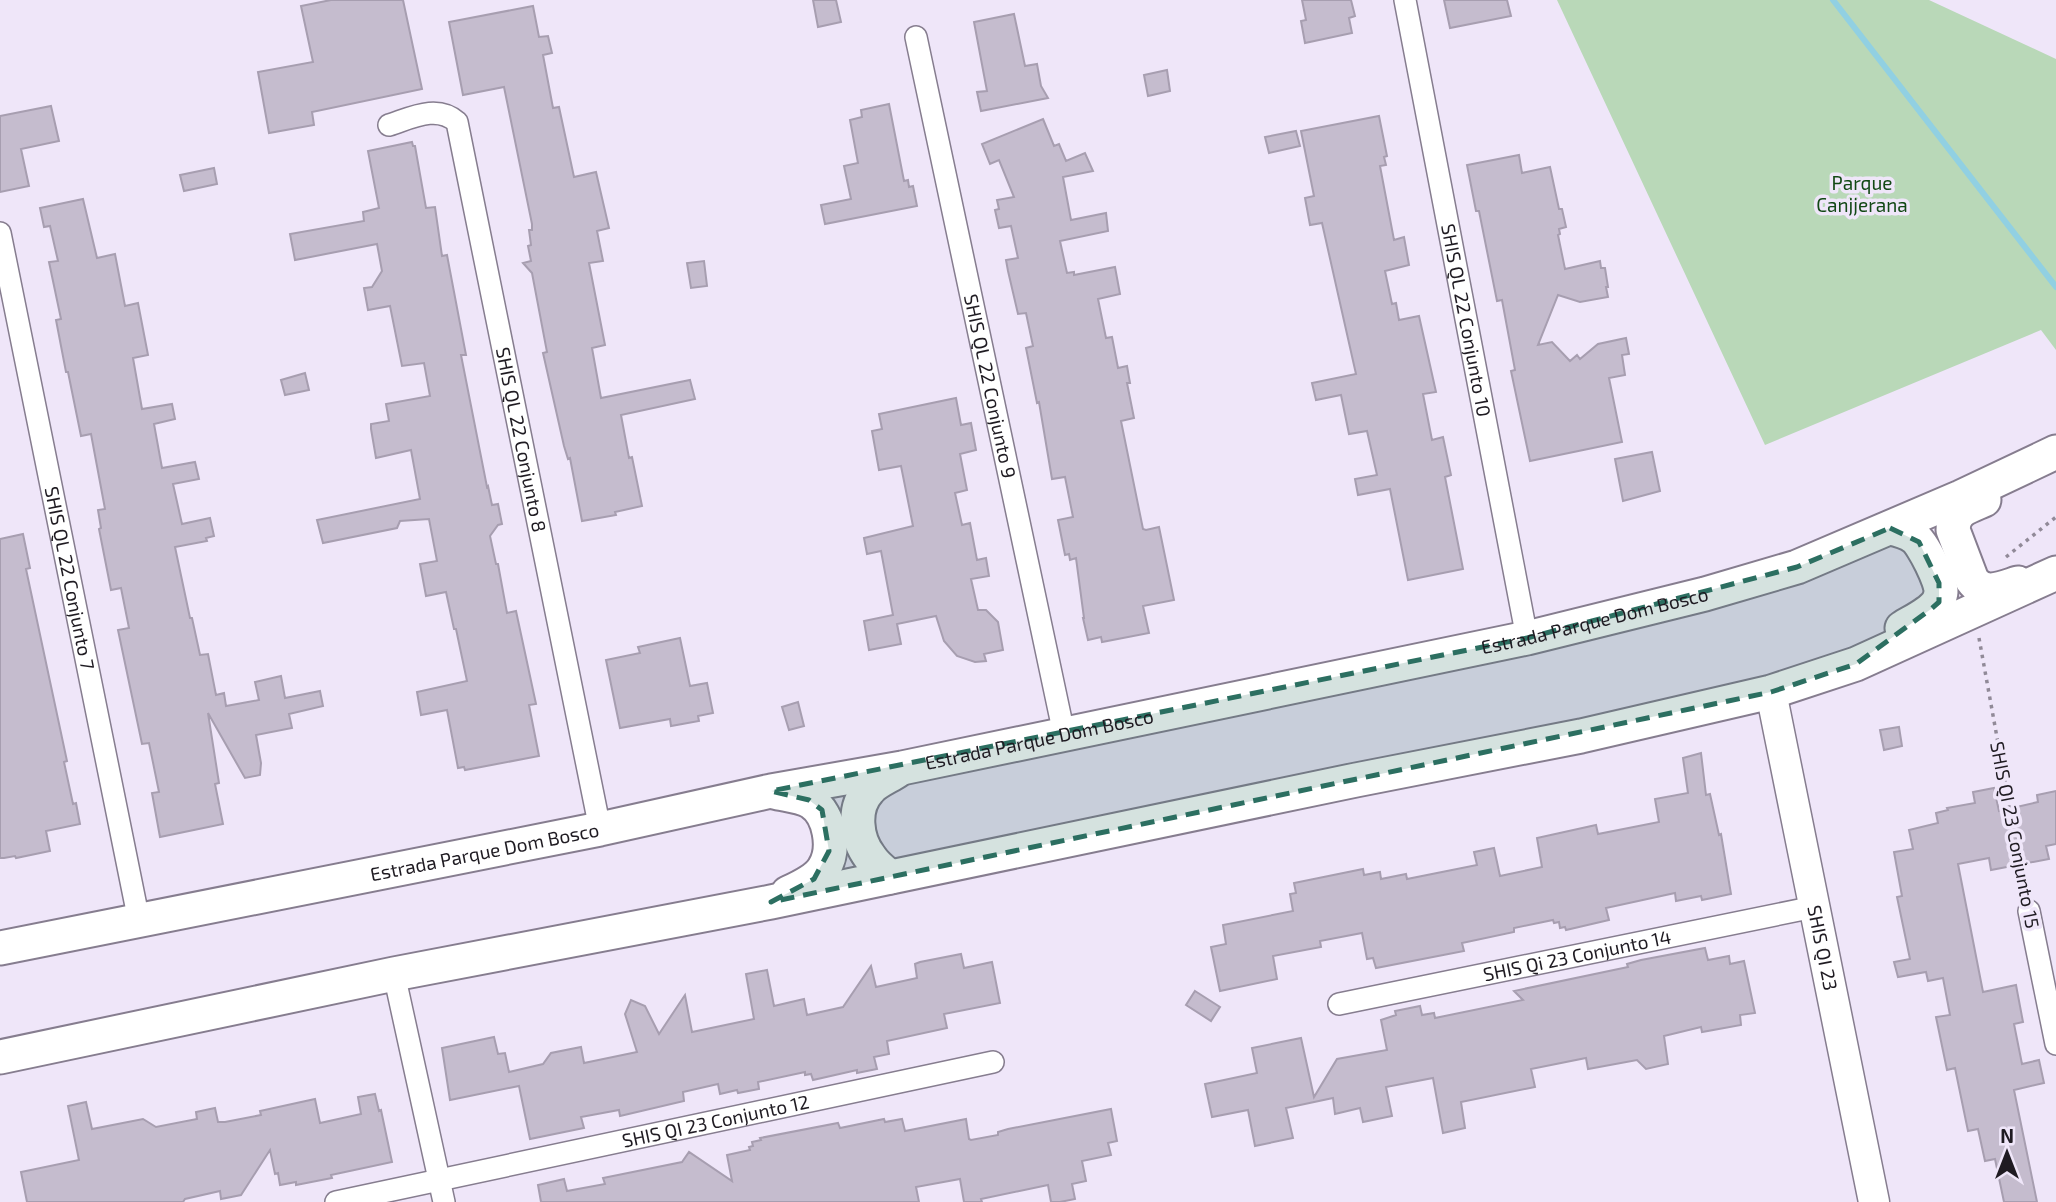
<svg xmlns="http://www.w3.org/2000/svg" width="2056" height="1202" font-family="'Exo 2',sans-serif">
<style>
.green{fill:#b9d8b8}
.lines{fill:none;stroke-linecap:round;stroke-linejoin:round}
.stream{stroke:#91d0e2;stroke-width:6}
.building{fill:#c5bcce;stroke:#a79eb0;stroke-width:2}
.street-casing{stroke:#867d8f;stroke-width:24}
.secondary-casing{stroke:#867d8f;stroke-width:33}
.primary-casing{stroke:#867d8f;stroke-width:37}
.path{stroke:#918a98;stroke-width:3.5;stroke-dasharray:3.5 5;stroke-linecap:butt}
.street{stroke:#fff;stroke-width:21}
.secondary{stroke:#fff;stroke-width:30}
.primary{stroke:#fff;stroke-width:33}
.marked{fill:#2c6f61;fill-opacity:0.2;stroke:#2c6f61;stroke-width:5;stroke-dasharray:14 9;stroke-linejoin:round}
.labels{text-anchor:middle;stroke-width:7;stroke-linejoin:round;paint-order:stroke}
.park-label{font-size:19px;fill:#124815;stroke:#efe6f9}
.street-label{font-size:19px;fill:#1f1b22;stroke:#efe6f9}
</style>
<rect width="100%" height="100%" fill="#efe6f9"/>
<!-- green -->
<path class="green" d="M1557 0H1929L2056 59V350L2041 330 1765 445Z"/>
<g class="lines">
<!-- stream -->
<path class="stream" d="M1833 0 2056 287"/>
</g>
<!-- building -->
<path class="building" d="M331 0H403L422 89 312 112 314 125 269 133 258 72 313 62 301 6Z
M813 0H836L841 22 818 27Z
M1302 0H1351L1355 16 1349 18 1352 33 1305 43 1301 21 1306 20Z
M1444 0H1507L1511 16 1450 28Z
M533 6 539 37 548 36 552 53 543 55 553 108 559 107 574 177 596 172 609 228 597 231 603 261 589 263 605 345 592 348 601 398 690 380 695 399 621 415 629 458 632 457 642 506 615 512 616 515 582 521 570 458 568 459 564 446 543 353 547 352 532 273 523 263 531 261 528 246 531 245 529 230H532V224L504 87 463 95 449 22Z
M1014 14 1025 66 1037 64 1041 86 1048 98 981 111 977 92 987 91 974 22Z
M1167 70 1170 91 1148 96 1144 75Z
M889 104 904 181 908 180 909 187 913 186 917 206 825 224 821 205 851 199 844 166 858 163 850 120 862 117 861 110Z
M51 106 59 141 21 149 29 186 0 192V116Z
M1379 116 1387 156 1384 157 1386 165 1380 166 1394 240 1404 237 1409 265 1385 271 1392 304 1396 303 1399 320 1419 316 1436 392 1423 394 1432 440 1443 437 1451 475 1445 477 1463 569 1408 580 1390 489 1358 495 1355 479 1377 475 1367 431 1349 434 1341 395 1316 400 1312 383 1356 374 1322 223 1310 225 1305 198 1314 196 1301 131Z
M1043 119 1054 146 1059 144 1066 161 1085 153 1093 171 1063 177 1071 220 1106 213 1108 231 1060 241 1067 273 1074 272V275L1115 267 1120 294 1098 299 1106 338 1112 337 1118 368 1127 366 1130 383H1127L1134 418 1121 421 1143 529 1146 530 1159 527 1174 600 1143 606 1149 633 1102 642 1101 637 1088 640 1083 618H1084L1076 558 1070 560 1069 554 1065 555 1058 520 1073 517 1065 477 1052 479 1039 402 1037 403 1026 348 1033 346 1026 313 1018 314 1008 271 1006 260 1018 258 1011 226 999 228 995 210 999 209 997 200 1014 197 999 160 990 164 982 144Z
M1296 131 1300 146 1269 153 1265 137Z
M412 142 413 146H415L426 208 435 207 442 256 447 255 466 355H461L487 487 488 486 492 505 498 504 502 524 498 525 490 536 496 564H498L507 613 516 611 536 704 529 705 539 756 465 770 464 767 458 768 447 710 421 715 417 692 467 681 456 629H454L446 592 426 596 420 564 437 561 429 519 400 521 397 528 323 543 317 520 420 499 411 450 376 458 371 429V424L389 421 386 404 430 396 424 363 402 366 390 306 368 310 364 288 372 287 382 271 377 244 295 260 290 234 364 221 363 212 379 208 368 151Z
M1519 155 1522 173 1550 167 1559 209H1562L1566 227 1559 229 1560 234 1558 235 1565 269 1600 261 1601 268H1605L1608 287H1606L1608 297 1580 302 1558 295 1538 345 1552 342 1570 361 1577 355 1580 359 1598 344 1626 338 1629 354 1622 355 1625 375 1609 378 1622 442 1530 461 1511 371 1515 370 1502 300 1497 301 1479 211H1476L1467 165Z
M214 168 217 184 184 191 180 175Z
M83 199 97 258 115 254 125 306 138 303 148 355 133 358 142 409 172 404 175 419 154 424 162 468 195 462 199 479 173 484 182 524 210 518 214 536 206 538 207 541 175 547 190 618H192L200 655 208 654 216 695 224 693 226 706 259 700 255 682 281 676 285 698 320 691 323 706 289 714 292 728 256 735 261 763 260 775 245 778 208 713 219 783 215 784 223 824 160 837 152 793 159 792 149 743 142 744 118 630 129 628 121 588 111 590 99 529 101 528 98 510 105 509 91 434 81 436 68 372H66L56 320 61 319 49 262 58 261 50 226 44 227 40 208Z
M704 261 707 286 691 288 687 263Z
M305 373 309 390 285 395 281 380Z
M956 398 961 425 971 423 976 450 960 454 967 490 955 493 962 525 970 523 977 560 986 558 989 576 971 579 978 610H986L998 622 1003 650 984 654 986 661 975 662 957 656 944 641 936 616 897 624 901 644 869 650 864 621 893 615 881 551 867 554 864 538 913 526 901 466 879 470 872 431 882 429 879 414Z
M1652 452 1660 491 1623 501 1615 459Z
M23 534 30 568 26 569 67 761 64 762 73 804 76 803 80 824 46 831 50 851 16 858 15 856 4 858H0V539Z
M680 638 690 686 707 683 713 713 698 716 699 721 671 726 670 719 620 728 606 660 640 653 638 647Z
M798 702 804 726 789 730 782 707Z
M1899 727 1902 746 1884 750 1880 730Z
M1701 753 1706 795 1710 794 1719 835 1721 834 1731 894 1702 900 1701 896 1676 901 1675 893 1606 908 1609 920 1566 930 1565 927 1560 928 1559 922 1554 923 1553 920 1514 928V932L1462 943 1464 951 1376 968 1373 958 1367 959 1362 933 1320 941 1321 947 1273 956 1277 979 1220 991 1211 947 1226 944 1223 925 1293 911 1290 894 1296 893 1294 883 1363 869 1364 875 1380 872 1381 879 1406 874 1407 879 1477 865 1474 852 1494 848 1500 876 1542 867 1537 838 1596 825 1598 834 1659 822 1655 799 1688 793 1683 758Z
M1994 788 1999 811 2038 802 2037 795 2056 791V844L2046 846 2049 859 1991 870 1989 858 1958 864 1983 992 2016 985 2023 1022 2014 1024 2022 1064 2039 1060 2044 1083 2014 1090 2037 1202H2004L1995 1159 1985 1161 1978 1129 1968 1131 1955 1068 1947 1070 1936 1017 1950 1015 1943 978 1928 981 1926 972 1898 977 1894 962 1910 959 1897 897 1902 896 1894 852 1913 849 1909 830 1938 823 1936 813 1948 810 1947 808 1975 803 1973 792Z
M1705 948 1708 960 1729 956 1730 964 1744 961 1755 1013 1740 1015 1741 1025 1702 1032 1701 1027 1664 1036 1668 1064 1646 1069 1637 1060 1588 1069 1586 1058 1531 1069 1535 1087 1461 1102 1465 1128 1443 1133 1433 1078 1386 1087 1392 1116 1363 1122 1360 1108 1335 1114 1333 1098 1286 1108 1293 1138 1255 1146 1248 1110 1212 1117 1205 1084 1257 1073 1252 1048 1301 1038 1314 1097 1337 1059 1387 1050 1381 1020 1396 1015 1395 1011 1420 1006 1422 1015 1434 1013 1435 1018 1523 1000 1514 991 1628 967 1627 964 1641 960Z
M961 954 964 968 992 962 1000 1003 944 1014 947 1028 887 1041 889 1054 874 1057 877 1069 857 1073V1070L813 1080 811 1074 805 1075V1072L758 1082 759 1089 738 1093 737 1090 720 1094 718 1084 683 1092 684 1101 620 1116 619 1110 581 1117 584 1128 530 1139 519 1086 450 1100 442 1048 494 1037 498 1054 505 1053 509 1072 543 1064 551 1053 581 1047 584 1063 637 1052 625 1014 631 1000 645 1006 659 1034 685 995 692 1032 754 1019 746 974 767 970 774 1006 804 999 807 1015 843 1007 871 966 876 987 917 978 915 964 920 962Z
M1195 991 1220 1007 1211 1021 1186 1005Z
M375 1094 379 1111 381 1110 392 1162 331 1175 332 1178 296 1185V1182L280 1185 278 1173 275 1174 270 1150 241 1195 221 1199 220 1191 185 1199 183 1202H27L21 1172 79 1160 68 1106 86 1102 92 1129 143 1119 156 1127 197 1119 196 1112 215 1108 218 1122H225L261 1115 260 1111 315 1099 320 1123 361 1114 358 1097Z
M1111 1109 1117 1141 1108 1143 1111 1155 1082 1161 1086 1181 1072 1184 1075 1199 1060 1202H1051L1048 1185 981 1199 982 1202H964L960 1179 916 1187 919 1202H541L538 1185 564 1179 567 1191 605 1184 603 1178 682 1162 689 1152 732 1181 727 1155 750 1150 749 1147 753 1146 752 1142 761 1140 760 1138 838 1123 840 1128 884 1119 885 1122 902 1119 905 1131 966 1119 969 1139 971 1140 998 1135V1132L1008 1129Z"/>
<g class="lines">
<!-- street casing -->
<g class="street-casing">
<g id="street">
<path id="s1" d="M1405 0 1527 638"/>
<path id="s2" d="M916 37 1064 734"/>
<path id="s3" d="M389 125C411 118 437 104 457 122L600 829"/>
<path id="s4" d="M0 233 139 921"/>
<path d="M2029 911 2056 1044"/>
<path d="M394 974 444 1202"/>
<path id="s5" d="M1339 1004 1814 907"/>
<path id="s6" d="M336 1202 993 1062"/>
</g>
</g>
<!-- secondary casing -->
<g class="secondary-casing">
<g id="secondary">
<path id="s7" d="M1771 692 1874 1202"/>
</g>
</g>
<!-- primary casing -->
<g class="primary-casing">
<g id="primary">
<path d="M1984 500C1968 507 1953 510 1953 530L1972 580C1984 597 2002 588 2018 583"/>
<path d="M1890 528C1899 530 1908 532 1915 538 1923 544 1942 582 1941 592 1941 594 1939 601 1938 602 1931 613 1913 621 1902 628"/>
<path d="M774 792C786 795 801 796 811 802 830 814 836 849 824 868 817 880 801 887 788 893"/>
<path d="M890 877C883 871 875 865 870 857 856 839 852 808 869 790 875 782 888 777 897 771"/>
<path id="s8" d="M0 948 600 829 771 791 902 768 1527 638 1705 594 1797 567 1961 497 2056 452"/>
<path d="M0 1057 394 974 771 902 1356 780 1581 736 1771 692 1856 664 2056 573"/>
</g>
</g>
<!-- path -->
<path class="path" d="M2006 557 2056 517
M1979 638 2025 892"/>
<!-- street -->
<use href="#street" class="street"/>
<!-- secondary -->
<use href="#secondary" class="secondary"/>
<!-- primary -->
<use href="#primary" class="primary"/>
</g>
<!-- marked area -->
<path class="marked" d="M1890 528 1919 542 1939 583V602L1931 609 1856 664 1771 692 771 902 814 879 829 851 822 810 809 800 771 791 1527 638 1797 567Z"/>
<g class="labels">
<!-- park labels -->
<g class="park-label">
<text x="1862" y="190">Parque<tspan x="1862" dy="22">Canjjerana</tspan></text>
</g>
<!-- street labels -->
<g class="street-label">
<text dy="7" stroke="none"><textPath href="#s1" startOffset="326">SHIS QL 22 Conjunto 10</textPath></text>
<text dy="7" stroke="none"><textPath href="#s2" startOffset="357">SHIS QL 22 Conjunto 9</textPath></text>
<text dy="7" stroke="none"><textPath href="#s3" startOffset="396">SHIS QL 22 Conjunto 8</textPath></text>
<text dy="7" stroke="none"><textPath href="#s4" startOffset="352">SHIS QL 22 Conjunto 7</textPath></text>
<text dy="7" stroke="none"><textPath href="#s8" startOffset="1628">Estrada Parque Dom Bosco</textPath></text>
<text dy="7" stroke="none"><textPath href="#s8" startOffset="1060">Estrada Parque Dom Bosco</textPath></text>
<text transform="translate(2015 835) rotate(79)" y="7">SHIS QI 23 Conjunto 15</text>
<text dy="7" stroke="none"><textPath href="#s8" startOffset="494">Estrada Parque Dom Bosco</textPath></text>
<text dy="7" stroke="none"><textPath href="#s7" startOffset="261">SHIS QI 23</textPath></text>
<text dy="7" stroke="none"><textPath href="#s5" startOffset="243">SHIS Qi 23 Conjunto 14</textPath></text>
<text dy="7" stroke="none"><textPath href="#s6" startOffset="388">SHIS QI 23 Conjunto 12</textPath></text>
</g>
</g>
<!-- north arrow -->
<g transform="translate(2007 1153)" stroke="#efe6f9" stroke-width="5" paint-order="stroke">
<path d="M0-5L12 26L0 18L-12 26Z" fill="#1f1b22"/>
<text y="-10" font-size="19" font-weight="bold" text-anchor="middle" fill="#1f1b22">N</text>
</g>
</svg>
